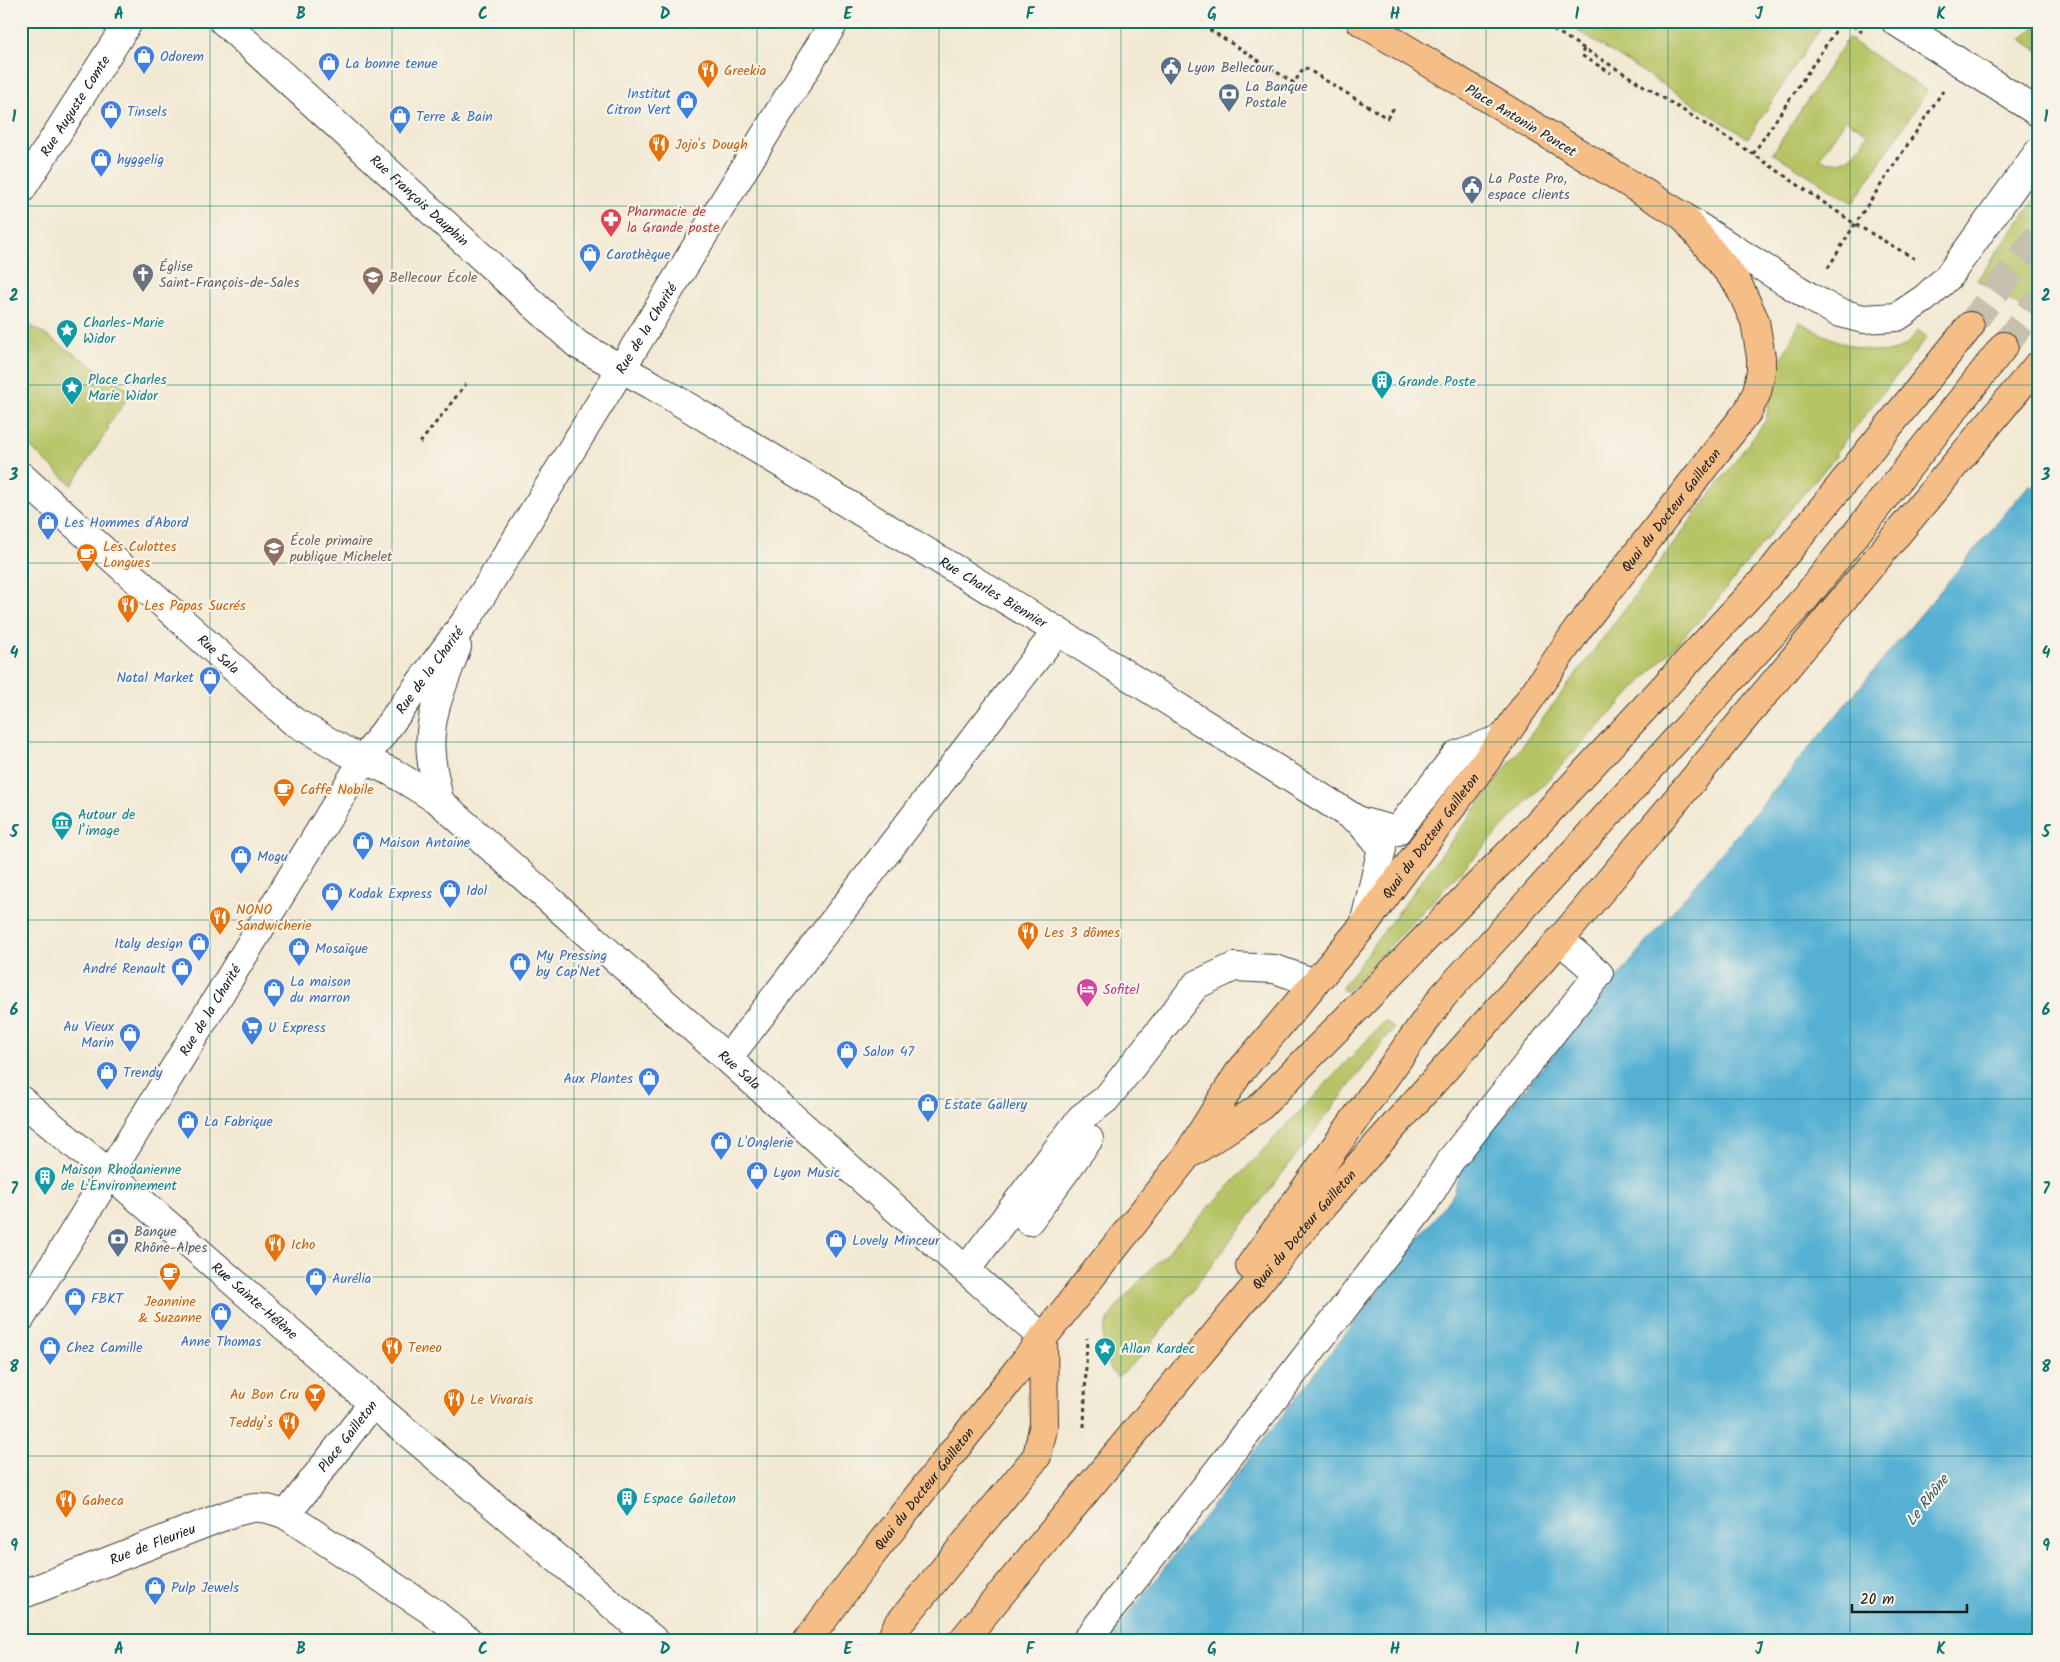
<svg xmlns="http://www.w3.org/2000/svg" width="2060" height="1662" font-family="Kalam,sans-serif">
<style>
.green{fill:#b7c466;stroke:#6a7041;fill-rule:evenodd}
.water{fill:#55b0d3;stroke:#386678}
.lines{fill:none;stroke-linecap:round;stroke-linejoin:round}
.major-tunnel{stroke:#c7c0ae;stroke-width:28;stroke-dasharray:28 14;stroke-linecap:butt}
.minor-casing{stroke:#3c3b37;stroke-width:30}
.major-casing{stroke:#3c3b37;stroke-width:30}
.path{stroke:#3c3b37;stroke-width:3;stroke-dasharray:4 4;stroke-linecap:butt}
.minor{stroke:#fff;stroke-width:28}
.major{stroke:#f6be87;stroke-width:28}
.grid{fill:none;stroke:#0f766e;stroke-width:1;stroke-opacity:0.55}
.labels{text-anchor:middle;stroke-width:4.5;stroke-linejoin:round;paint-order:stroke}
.shop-label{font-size:14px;fill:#366cbe;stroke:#f7f3e8;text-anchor:start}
.service-label{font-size:14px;fill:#4e5e75;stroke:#f7f3e8;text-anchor:start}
.food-label{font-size:14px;fill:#c56008;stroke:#f7f3e8;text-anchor:start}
.street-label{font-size:14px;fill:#1c1c1c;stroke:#f7f3e8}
.health-label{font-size:14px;fill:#be3a42;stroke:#f7f3e8;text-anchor:start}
.worship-label{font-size:14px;fill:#5b616d;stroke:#f7f3e8;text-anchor:start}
.education-label{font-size:14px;fill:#785e54;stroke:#f7f3e8;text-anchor:start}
.culture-label{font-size:14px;fill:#0d838f;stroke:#f7f3e8;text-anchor:start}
.hotel-label{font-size:14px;fill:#b23c85;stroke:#f7f3e8;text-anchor:start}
.water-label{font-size:15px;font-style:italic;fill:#335765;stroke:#f7f3e8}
.neatline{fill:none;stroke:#0f766e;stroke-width:2}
.grid-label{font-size:16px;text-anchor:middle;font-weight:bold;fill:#0f766e}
</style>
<rect width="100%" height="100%" fill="#f7f3e8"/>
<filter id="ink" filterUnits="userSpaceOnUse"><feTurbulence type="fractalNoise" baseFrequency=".02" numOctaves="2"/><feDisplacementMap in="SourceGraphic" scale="10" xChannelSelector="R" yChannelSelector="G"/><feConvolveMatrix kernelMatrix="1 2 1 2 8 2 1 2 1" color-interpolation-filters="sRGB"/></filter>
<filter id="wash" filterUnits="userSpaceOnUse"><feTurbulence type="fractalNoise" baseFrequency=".0096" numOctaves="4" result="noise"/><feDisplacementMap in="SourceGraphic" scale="20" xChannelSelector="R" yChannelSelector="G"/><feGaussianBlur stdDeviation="1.12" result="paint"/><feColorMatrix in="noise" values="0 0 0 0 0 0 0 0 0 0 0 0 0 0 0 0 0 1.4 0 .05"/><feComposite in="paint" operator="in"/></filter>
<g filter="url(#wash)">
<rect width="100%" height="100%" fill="#f2e9d3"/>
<!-- green -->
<path class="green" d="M1562 21H1823L1824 22 1748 138Z
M2039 23V52L2021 39Z
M1848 38 1927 91 1853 203 1773 153ZM1846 119 1868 134C1855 154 1845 169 1819 159Z
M2039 194V318L1977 280Z
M1800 322C1824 336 1871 360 1899 349 1907 345 1912 338 1918 330L1927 337 1835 453 1837 455 1787 513 1709 610 1347 991 1342 990 1343 986 1766 420C1770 385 1783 353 1800 322Z
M32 326 132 392 107 427 109 428 72 485 21 439V344Z
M1385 1021 1394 1028 1145 1352 1117 1378C1096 1350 1099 1330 1120 1302Z"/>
<!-- water -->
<path class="water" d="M2039 485V1641H1108L1454 1193 1461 1165 2028 486Z"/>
</g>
<g filter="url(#ink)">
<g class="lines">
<!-- major-tunnel -->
<path class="major-tunnel" d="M1970 326 2039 234
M2004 346 2039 300"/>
<!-- minor casing -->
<g class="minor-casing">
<g id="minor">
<path id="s1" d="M223 21 578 345 652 385 1057 631 1359 821 1382 848 1364 925"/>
<path d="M1895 21 2039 113"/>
<path id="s2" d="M21 190 129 21"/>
<path d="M1688 220 1810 297 1837 312 1863 319 1897 317 1925 298 1948 277 2039 151"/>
<path id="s3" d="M21 476 293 721 347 752 392 772 439 801 853 1171 1043 1338"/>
<path d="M439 801C437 786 432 770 431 755 427 717 444 682 457 647"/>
<path d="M1359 821 1397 831 1456 755 1503 738"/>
<path d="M728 1058 1057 631"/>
<path id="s4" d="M21 1100 110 1174 364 1396 655 1641"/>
<path d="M1029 1221 1089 1139"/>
<path d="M966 1270 1081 1118 1106 1099 1196 985 1234 967 1275 969 1315 983"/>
<path id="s5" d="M21 1318 364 759 468 618 835 21"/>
<path id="s6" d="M286 1515 373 1403"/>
<path id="s7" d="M21 1595 227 1515C253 1506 260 1505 286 1515L430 1610 469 1641"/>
<path d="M1086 1641 1422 1207 1450 1161 1599 974 1560 940"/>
</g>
</g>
<!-- major casing -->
<g class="major-casing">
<g id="major">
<path d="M1193 1152 1259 1108 1524 838 1770 573 1970 326"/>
<path d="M1250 1266 1443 996 1806 597 2004 346"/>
<path id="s8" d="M807 1641 873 1553 1186 1157 1238 1074 1364 925 1503 738 1578 629 1748 411 1757 392 1761 371V357L1755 321 1738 284 1683 216 1360 21"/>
<path d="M890 1641 897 1626 1037 1456 1044 1424 1043 1338"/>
<path id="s9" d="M962 1641 1311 1219 1560 940 2036 367"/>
</g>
</g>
<!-- path -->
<path class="path" d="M1196 21 1294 83 1304 67 1387 118 1395 106
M1540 21 1753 154 1855 224 1917 260
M1846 21 1862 32
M1584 49 1581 55 1611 73
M1753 154 1842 21
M1828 268 1855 224 1943 91
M420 443 466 384
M1084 1427 1087 1338"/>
<!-- minor -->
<use href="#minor" class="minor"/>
<!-- major -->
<use href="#major" class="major"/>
</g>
</g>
<!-- grid -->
<path class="grid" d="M210 21V1641M392 21V1641M574 21V1641M757 21V1641M939 21V1641M1121 21V1641M1303 21V1641M1486 21V1641M1668 21V1641M1850 21V1641M21 206H2039M21 385H2039M21 563H2039M21 742H2039M21 920H2039M21 1099H2039M21 1277H2039M21 1456H2039"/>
<!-- icons -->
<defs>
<g id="shop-pin" transform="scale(1.125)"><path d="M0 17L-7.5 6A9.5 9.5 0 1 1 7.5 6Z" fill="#3f7fe0" stroke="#f7f3e8"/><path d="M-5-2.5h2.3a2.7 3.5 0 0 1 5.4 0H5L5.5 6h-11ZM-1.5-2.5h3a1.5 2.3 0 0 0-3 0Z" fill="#fff"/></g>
<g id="civic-pin" transform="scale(1.125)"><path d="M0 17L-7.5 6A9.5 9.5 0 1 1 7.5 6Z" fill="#5c6f8a" stroke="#f7f3e8"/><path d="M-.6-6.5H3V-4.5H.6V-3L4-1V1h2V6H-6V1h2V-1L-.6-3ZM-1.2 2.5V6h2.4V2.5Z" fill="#fff"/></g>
<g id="restaurant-pin" transform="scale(1.125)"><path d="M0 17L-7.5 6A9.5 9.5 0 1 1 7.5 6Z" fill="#e8710a" stroke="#f7f3e8"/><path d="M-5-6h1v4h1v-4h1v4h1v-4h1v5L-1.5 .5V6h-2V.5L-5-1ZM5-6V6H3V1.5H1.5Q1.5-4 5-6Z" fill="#fff"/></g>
<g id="bank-pin" transform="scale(1.125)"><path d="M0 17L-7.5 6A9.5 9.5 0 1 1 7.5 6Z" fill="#5c6f8a" stroke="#f7f3e8"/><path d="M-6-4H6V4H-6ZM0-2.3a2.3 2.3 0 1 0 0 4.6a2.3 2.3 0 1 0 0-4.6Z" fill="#fff"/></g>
<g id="pharmacy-pin" transform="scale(1.125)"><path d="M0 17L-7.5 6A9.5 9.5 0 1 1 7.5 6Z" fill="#e0444e" stroke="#f7f3e8"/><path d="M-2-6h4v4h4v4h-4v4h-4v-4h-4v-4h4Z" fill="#fff"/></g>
<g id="church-pin" transform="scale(1.125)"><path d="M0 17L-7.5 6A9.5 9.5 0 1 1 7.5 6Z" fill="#6b7280" stroke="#f7f3e8"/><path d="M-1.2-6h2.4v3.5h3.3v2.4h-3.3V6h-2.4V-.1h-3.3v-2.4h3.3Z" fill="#fff"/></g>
<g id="university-pin" transform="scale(1.125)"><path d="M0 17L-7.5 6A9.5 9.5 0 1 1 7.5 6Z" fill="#8d6e63" stroke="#f7f3e8"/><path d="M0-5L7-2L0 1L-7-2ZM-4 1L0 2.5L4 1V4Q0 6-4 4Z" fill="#fff"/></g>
<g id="sight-pin" transform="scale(1.125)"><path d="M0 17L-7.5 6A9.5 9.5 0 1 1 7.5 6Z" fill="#0f9aa8" stroke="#f7f3e8"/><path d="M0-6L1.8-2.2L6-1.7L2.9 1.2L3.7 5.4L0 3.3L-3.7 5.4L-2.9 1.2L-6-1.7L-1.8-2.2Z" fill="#fff"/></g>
<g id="building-pin" transform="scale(1.125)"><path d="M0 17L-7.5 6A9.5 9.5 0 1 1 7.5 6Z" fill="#0f9aa8" stroke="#f7f3e8"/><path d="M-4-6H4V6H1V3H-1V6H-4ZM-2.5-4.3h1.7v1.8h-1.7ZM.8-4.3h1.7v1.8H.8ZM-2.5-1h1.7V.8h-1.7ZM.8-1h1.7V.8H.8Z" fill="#fff"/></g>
<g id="school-pin" transform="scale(1.125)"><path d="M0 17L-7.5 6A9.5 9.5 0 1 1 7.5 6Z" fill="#8d6e63" stroke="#f7f3e8"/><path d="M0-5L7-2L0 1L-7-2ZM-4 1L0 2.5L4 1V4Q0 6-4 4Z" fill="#fff"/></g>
<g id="cafe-pin" transform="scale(1.125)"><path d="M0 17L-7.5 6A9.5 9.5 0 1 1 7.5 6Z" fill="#e8710a" stroke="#f7f3e8"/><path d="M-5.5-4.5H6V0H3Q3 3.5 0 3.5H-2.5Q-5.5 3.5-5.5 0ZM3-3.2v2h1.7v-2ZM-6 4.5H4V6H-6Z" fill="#fff"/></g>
<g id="museum-pin" transform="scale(1.125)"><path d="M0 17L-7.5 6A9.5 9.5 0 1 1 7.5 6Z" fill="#0f9aa8" stroke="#f7f3e8"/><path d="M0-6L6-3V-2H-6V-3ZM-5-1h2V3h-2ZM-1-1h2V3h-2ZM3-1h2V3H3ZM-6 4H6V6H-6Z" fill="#fff"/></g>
<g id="hotel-pin" transform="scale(1.125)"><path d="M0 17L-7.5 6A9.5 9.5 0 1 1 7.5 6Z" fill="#d1479c" stroke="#f7f3e8"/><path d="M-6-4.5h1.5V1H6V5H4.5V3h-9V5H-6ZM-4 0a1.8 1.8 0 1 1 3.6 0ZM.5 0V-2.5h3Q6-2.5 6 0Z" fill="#fff"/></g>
<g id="supermarket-pin" transform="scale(1.125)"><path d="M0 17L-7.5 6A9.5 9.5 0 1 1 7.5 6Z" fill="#3f7fe0" stroke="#f7f3e8"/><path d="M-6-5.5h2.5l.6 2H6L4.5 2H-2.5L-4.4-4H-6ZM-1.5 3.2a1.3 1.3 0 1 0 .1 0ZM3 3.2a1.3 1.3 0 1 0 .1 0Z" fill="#fff"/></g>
<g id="bar-pin" transform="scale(1.125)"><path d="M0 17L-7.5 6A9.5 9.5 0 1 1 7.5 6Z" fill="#e8710a" stroke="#f7f3e8"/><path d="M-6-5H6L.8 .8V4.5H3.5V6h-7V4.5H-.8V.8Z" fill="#fff"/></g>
</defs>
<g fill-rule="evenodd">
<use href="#shop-pin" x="144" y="56"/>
<use href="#shop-pin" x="329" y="63"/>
<use href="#civic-pin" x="1171" y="67"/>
<use href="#restaurant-pin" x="708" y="70"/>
<use href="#bank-pin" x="1229" y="94"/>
<use href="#shop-pin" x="687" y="101"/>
<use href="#shop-pin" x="111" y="111"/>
<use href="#shop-pin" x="400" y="116"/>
<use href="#restaurant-pin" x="659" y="144"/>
<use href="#shop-pin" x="101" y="159"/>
<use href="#civic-pin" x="1472" y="186"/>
<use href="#pharmacy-pin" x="611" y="219"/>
<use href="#shop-pin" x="590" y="254"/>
<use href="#church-pin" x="143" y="274"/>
<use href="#university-pin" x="373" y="277"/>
<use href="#sight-pin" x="67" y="330"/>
<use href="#building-pin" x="1382" y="381"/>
<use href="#sight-pin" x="72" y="387"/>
<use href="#shop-pin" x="48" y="522"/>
<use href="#school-pin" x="274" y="548"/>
<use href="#cafe-pin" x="87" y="554"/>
<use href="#restaurant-pin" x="128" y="605"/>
<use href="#shop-pin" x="210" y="677"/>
<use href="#cafe-pin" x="284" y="789"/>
<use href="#museum-pin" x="62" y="822"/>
<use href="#shop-pin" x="363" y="842"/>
<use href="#shop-pin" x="241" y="856"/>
<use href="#shop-pin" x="450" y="890"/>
<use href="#shop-pin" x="332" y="893"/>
<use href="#restaurant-pin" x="220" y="917"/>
<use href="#restaurant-pin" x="1028" y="932"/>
<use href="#shop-pin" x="199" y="943"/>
<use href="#shop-pin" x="299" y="948"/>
<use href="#shop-pin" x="520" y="963"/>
<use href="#shop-pin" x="182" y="968"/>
<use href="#shop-pin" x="274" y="989"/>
<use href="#hotel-pin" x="1087" y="989"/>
<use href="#supermarket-pin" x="252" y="1027"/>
<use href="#shop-pin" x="130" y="1034"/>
<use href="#shop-pin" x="847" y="1051"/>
<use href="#shop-pin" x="107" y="1072"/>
<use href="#shop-pin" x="649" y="1078"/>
<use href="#shop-pin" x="928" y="1104"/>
<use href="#shop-pin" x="188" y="1121"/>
<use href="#shop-pin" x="721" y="1142"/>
<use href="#shop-pin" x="757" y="1172"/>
<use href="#building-pin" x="45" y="1177"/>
<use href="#bank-pin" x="118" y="1239"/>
<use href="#shop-pin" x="836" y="1240"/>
<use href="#restaurant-pin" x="275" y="1244"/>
<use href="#cafe-pin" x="170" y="1273"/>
<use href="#shop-pin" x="316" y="1278"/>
<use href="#shop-pin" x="75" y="1298"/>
<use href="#shop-pin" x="221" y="1313"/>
<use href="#shop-pin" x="50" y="1347"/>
<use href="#restaurant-pin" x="392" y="1347"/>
<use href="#sight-pin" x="1105" y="1348"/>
<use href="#bar-pin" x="315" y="1394"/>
<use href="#restaurant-pin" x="454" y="1399"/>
<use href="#restaurant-pin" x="289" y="1422"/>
<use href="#building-pin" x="627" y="1498"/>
<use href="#restaurant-pin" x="66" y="1500"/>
<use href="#shop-pin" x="155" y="1587"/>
</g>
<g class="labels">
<!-- shop labels -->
<g class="shop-label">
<text x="160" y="61">Odorem</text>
<text x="345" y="68">La bonne tenue</text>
<text x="671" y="98" text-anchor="end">Institut<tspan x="671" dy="16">Citron Vert</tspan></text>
<text x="127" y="116">Tinsels</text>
<text x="416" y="121">Terre &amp; Bain</text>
<text x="117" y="164">hyggelig</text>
<text x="606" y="259">Carothèque</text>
<text x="64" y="527">Les Hommes d'Abord</text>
<text x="194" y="682" text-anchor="end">Natal Market</text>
<text x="379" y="847">Maison Antoine</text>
<text x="257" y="861">Mogu</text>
<text x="466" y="895">Idol</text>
<text x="348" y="898">Kodak Express</text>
<text x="183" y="948" text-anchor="end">Italy design</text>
<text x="315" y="953">Mosaïque</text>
<text x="536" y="960">My Pressing<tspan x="536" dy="16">by Cap'Net</tspan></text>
<text x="166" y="973" text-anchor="end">André Renault</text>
<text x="290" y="986">La maison<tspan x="290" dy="16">du marron</tspan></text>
<text x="114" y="1031" text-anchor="end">Au Vieux<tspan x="114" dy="16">Marin</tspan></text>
<text x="268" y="1032">U Express</text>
<text x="863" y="1056">Salon 47</text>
<text x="123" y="1077">Trendy</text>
<text x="633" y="1083" text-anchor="end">Aux Plantes</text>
<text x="944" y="1109">Estate Gallery</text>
<text x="204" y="1126">La Fabrique</text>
<text x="737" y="1147">L'Onglerie</text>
<text x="773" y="1177">Lyon Music</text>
<text x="852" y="1245">Lovely Minceur</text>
<text x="332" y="1283">Aurélia</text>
<text x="91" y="1303">FBKT</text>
<text x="221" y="1346" text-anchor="middle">Anne Thomas</text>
<text x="66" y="1352">Chez Camille</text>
<text x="171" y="1592">Pulp Jewels</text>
</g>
<!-- service labels -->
<g class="service-label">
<text x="1187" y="72">Lyon Bellecour</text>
<text x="1245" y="91">La Banque<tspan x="1245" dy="16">Postale</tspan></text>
<text x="1488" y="183">La Poste Pro,<tspan x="1488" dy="16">espace clients</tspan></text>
<text x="134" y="1236">Banque<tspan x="134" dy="16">Rhône-Alpes</tspan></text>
</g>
<!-- food labels -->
<g class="food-label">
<text x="724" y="75">Greekia</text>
<text x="675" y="149">Jojo's Dough</text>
<text x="103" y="551">Les Culottes<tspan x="103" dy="16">Longues</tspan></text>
<text x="144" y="610">Les Papas Sucrés</text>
<text x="300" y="794">Caffe Nobile</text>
<text x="236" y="914">NONO<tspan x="236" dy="16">Sandwicherie</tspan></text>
<text x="1044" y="937">Les 3 dômes</text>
<text x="291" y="1249">Icho</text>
<text x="170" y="1306" text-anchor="middle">Jeannine<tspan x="170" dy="16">&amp; Suzanne</tspan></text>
<text x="408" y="1352">Teneo</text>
<text x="299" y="1399" text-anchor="end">Au Bon Cru</text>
<text x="470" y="1404">Le Vivarais</text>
<text x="273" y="1427" text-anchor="end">Teddy’s</text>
<text x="82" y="1505">Gaheca</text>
</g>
<!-- street labels -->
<g class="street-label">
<text dy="5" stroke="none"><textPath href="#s2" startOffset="100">Rue Auguste Comte</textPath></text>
<text transform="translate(1521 120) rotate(31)" y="5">Place Antonin Poncet</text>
<text dy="5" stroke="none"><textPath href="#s1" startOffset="266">Rue François Dauphin</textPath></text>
<text dy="5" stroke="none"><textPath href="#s5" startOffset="1171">Rue de la Charité</textPath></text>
<text dy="5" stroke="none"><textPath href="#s8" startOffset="1424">Quai du Docteur Gailleton</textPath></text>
<text dy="5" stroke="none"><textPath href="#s1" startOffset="964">Rue Charles Biennier</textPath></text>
<text dy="5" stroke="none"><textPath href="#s3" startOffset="266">Rue Sala</textPath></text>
<text dy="5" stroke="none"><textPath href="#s5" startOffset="766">Rue de la Charité</textPath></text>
<text dy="5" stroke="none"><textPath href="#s8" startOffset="1019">Quai du Docteur Gailleton</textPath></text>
<text dy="5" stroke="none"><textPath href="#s5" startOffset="361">Rue de la Charité</textPath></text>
<text dy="5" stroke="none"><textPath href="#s3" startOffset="936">Rue Sala</textPath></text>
<text dy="5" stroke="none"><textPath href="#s9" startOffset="535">Quai du Docteur Gailleton</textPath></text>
<text dy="5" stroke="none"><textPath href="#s4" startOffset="308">Rue Sainte-Hélène</textPath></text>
<text dy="5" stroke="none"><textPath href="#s6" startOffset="100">Place Gailleton</textPath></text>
<text dy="5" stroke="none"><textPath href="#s8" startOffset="192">Quai du Docteur Gailleton</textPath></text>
<text dy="5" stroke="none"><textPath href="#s7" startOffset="141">Rue de Fleurieu</textPath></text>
</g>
<!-- health labels -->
<g class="health-label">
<text x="627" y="216">Pharmacie de<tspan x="627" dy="16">la Grande poste</tspan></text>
</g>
<!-- worship labels -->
<g class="worship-label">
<text x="159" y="271">Église<tspan x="159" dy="16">Saint-François-de-Sales</tspan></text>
</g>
<!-- education labels -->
<g class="education-label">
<text x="389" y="282">Bellecour École</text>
<text x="290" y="545">École primaire<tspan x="290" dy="16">publique Michelet</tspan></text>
</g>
<!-- culture labels -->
<g class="culture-label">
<text x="83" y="327">Charles-Marie<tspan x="83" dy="16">Widor</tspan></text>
<text x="88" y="384">Place Charles<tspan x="88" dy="16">Marie Widor</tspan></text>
<text x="1398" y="386">Grande Poste</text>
<text x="78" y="819">Autour de<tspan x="78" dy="16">l’image</tspan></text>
<text x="61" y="1174">Maison Rhodanienne<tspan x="61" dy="16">de L'Environnement</tspan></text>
<text x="1121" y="1353">Allan Kardec</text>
<text x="643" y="1503">Espace Gaileton</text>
</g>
<!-- hotel labels -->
<g class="hotel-label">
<text x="1103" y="994">Sofitel</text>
</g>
<!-- water labels -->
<g class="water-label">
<text transform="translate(1927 1500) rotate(-52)" y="5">Le Rhône</text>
</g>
</g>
<!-- margin -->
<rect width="2060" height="1662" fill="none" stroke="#f7f3e8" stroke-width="55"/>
<!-- scale -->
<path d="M1852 1604v8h115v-8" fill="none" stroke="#1c1c1c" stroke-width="2.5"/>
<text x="1860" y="1604" font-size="15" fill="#1c1c1c" stroke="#f7f3e8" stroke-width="4" paint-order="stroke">20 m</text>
<rect x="28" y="28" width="2004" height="1606" class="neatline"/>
<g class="grid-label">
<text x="119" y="19">A</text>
<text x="301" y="19">B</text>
<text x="483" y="19">C</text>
<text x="665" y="19">D</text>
<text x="848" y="19">E</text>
<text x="1030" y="19">F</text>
<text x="1212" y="19">G</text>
<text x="1395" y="19">H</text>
<text x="1577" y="19">I</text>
<text x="1759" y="19">J</text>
<text x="1941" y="19">K</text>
<text x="14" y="122">1</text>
<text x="2046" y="122">1</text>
<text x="14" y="301">2</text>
<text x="2046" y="301">2</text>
<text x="14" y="480">3</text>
<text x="2046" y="480">3</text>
<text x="14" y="658">4</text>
<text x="2046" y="658">4</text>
<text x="14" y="837">5</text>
<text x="2046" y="837">5</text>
<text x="14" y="1015">6</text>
<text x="2046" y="1015">6</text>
<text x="14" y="1194">7</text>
<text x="2046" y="1194">7</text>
<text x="14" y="1372">8</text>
<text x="2046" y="1372">8</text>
<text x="14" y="1551">9</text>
<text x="2046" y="1551">9</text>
<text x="119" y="1654">A</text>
<text x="301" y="1654">B</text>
<text x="483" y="1654">C</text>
<text x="665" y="1654">D</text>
<text x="848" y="1654">E</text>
<text x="1030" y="1654">F</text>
<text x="1212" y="1654">G</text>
<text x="1395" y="1654">H</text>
<text x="1577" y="1654">I</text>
<text x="1759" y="1654">J</text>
<text x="1941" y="1654">K</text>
</g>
</svg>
